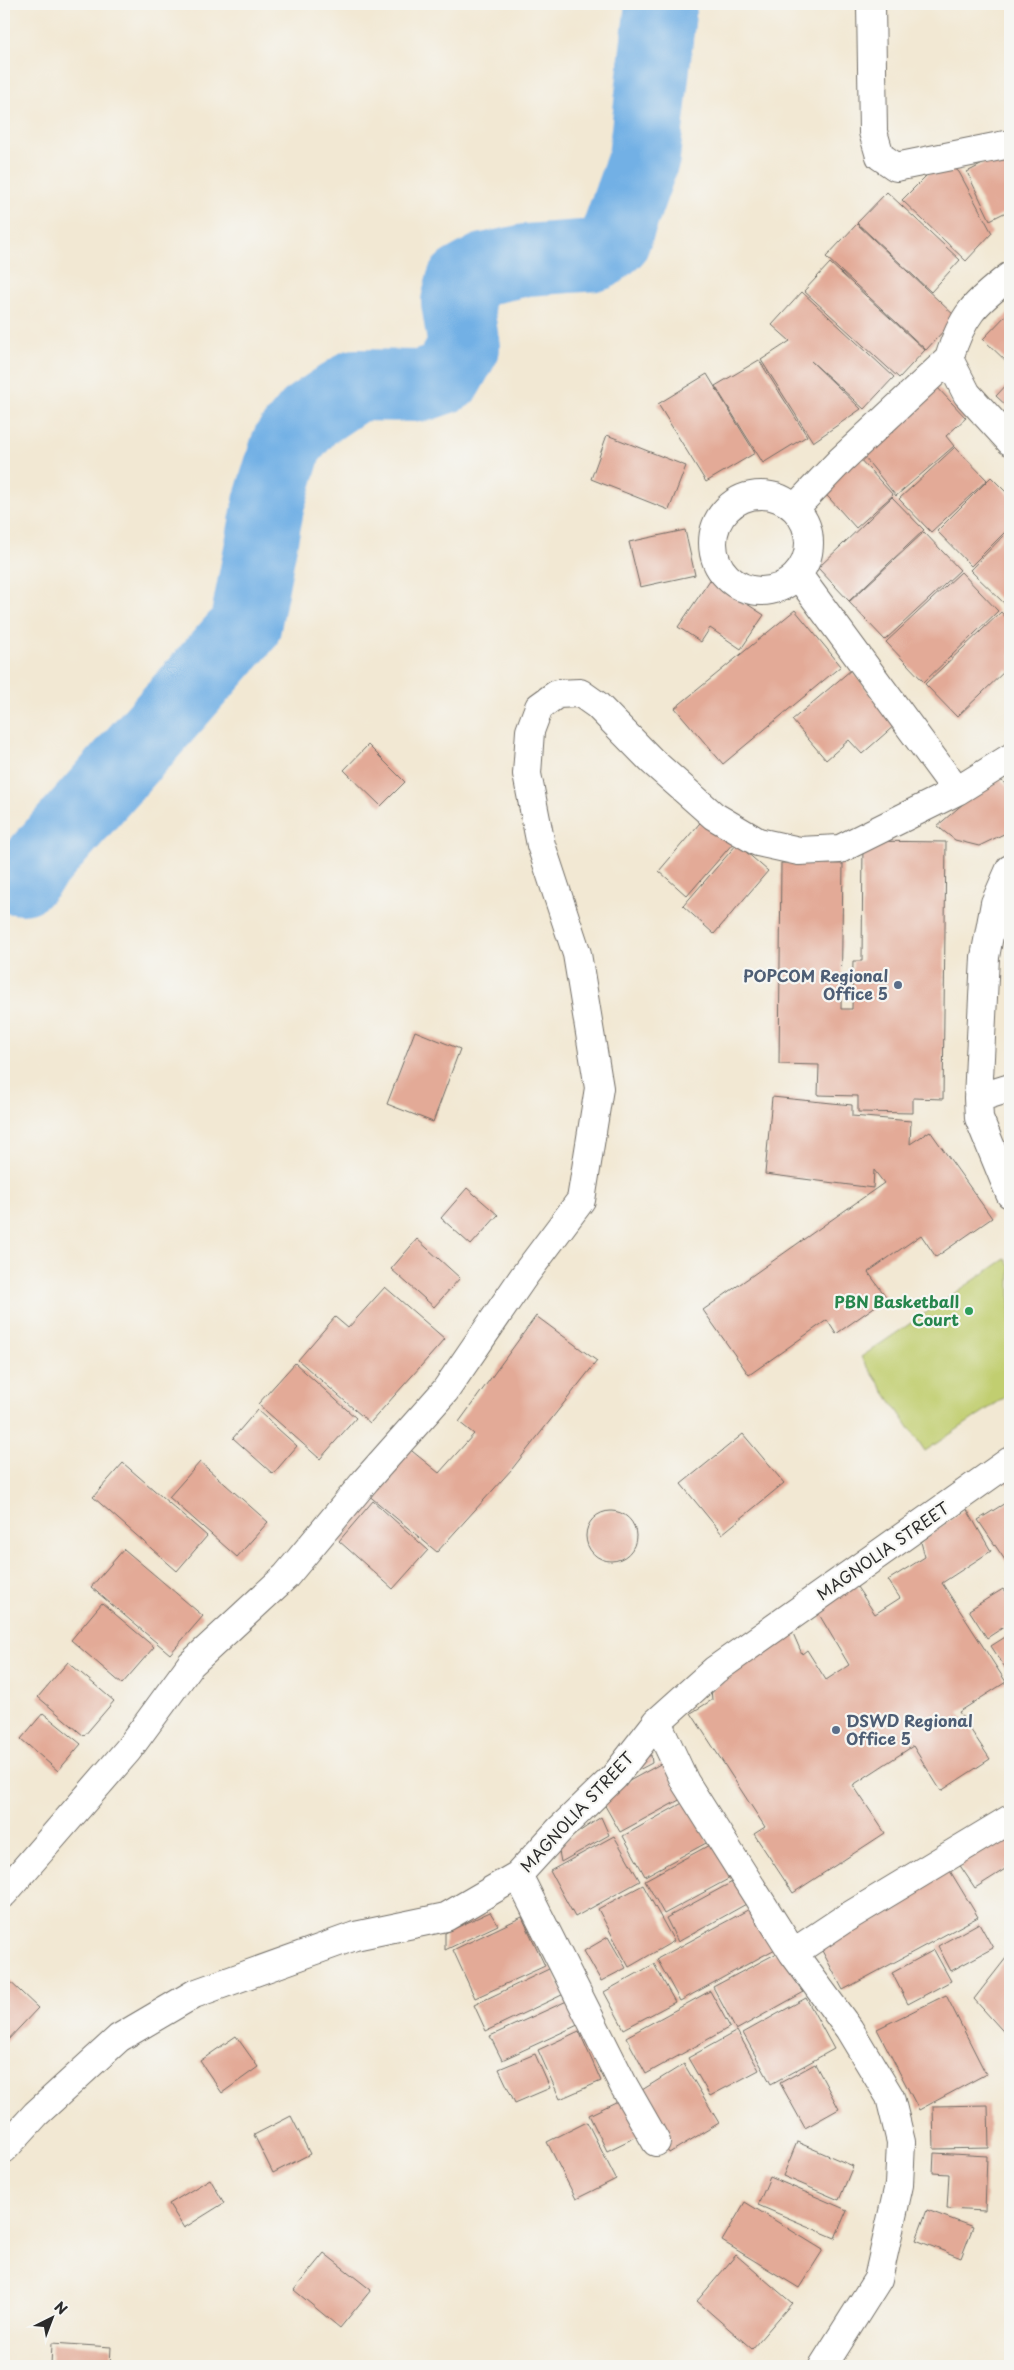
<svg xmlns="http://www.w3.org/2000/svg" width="1014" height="2370" font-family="'Playpen Sans',sans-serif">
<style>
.pitch{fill:#c1ce6f;stroke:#767c4d}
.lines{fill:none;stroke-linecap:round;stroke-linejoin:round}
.river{stroke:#72b0e5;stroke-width:72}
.building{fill:#e3aa97}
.minor-casing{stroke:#716d66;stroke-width:30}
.minor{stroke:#fff;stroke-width:28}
.service-dot{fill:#5c6f8a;stroke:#f6f6f2;stroke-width:2}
.leisure-dot{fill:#2e9e5b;stroke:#f6f6f2;stroke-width:2}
.labels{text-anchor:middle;stroke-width:4.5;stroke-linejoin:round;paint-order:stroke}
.service-label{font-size:16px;font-weight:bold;fill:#4e5e75;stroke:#f6f6f2;text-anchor:end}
.leisure-label{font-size:16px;font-weight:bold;fill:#27864d;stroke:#f6f6f2;text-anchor:end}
.street-label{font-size:16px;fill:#2b2b2b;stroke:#f6f6f2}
</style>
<rect width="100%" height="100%" fill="#f6f6f2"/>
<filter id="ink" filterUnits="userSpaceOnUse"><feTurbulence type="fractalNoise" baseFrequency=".02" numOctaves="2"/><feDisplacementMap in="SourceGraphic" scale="10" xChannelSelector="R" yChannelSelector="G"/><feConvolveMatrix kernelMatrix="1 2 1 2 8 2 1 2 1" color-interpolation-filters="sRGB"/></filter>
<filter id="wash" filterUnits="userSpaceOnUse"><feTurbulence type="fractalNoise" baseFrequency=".0096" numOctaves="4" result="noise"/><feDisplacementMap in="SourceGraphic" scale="20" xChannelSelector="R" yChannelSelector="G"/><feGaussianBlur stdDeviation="1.12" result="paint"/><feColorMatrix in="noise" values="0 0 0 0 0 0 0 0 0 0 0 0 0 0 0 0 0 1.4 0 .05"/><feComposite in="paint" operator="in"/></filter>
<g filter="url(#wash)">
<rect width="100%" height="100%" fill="#f2e8d3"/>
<!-- pitch -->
<path class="pitch" d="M1005 1259 1010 1266V1394L925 1451 861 1357Z"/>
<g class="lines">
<!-- river -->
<path class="river" d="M4 877 23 879 245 627 269 503 287 444 310 416 356 385 421 386 447 377 464 347 457 302 462 282 485 269 526 260 597 255 614 241 644 157 661 4"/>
</g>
<g id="blocks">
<!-- building -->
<path class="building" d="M1010 150V210L990 220 967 172Z
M943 159 959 172 992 233 966 261 902 200Z
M887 192 960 260 931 292 857 223Z
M857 224 956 317 926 350 826 257Z
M830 263 925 350 899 378 804 291Z
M802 292 894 377 864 409 811 361 861 409 813 442 761 360 790 341 772 325Z
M1010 311V365L983 339Z
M759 360 807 436 763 463 715 386Z
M707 374 755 453 706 482 658 404Z
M1010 381V409L996 396Z
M936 386 966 418 946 436 954 446 896 496 861 453Z
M607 435 686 466 669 510 591 479Z
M955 447 987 480 931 532 899 499Z
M857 456 893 495 856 528 821 489Z
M991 477 1010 496V527L971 566 937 531Z
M892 497 924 530 849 601 818 568Z
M1010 529V602L1007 606 970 570Z
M685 530 695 575 640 587 629 542Z
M924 532 960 570 885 640 849 602Z
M961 572 998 611 924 682 886 642Z
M710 580 764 615 741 649 710 628 701 642 678 627Z
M795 610 841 666 723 764 675 708Z
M1001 612 1010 622V672L1007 669 957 717 925 684Z
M851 670 895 725 862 754 849 740 826 760 792 720Z
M368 745 405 782 381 806 344 770Z
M997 775 1010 790V831L979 846 955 840 937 826Z
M705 817 734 842 687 896 659 871Z
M863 841 946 842 943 1099 913 1098V1113L858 1112V1096L818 1095 819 1065 779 1064 781 863 843 864 841 1009H852L853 961H862Z
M737 844 768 871 714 934 683 906Z
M415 1031 460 1049 433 1122 387 1104Z
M772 1097 852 1105V1116L911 1121 910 1144 930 1131 992 1218 936 1257 921 1235 868 1272 887 1298 836 1334 827 1320 749 1375 703 1310 884 1183 874 1170 873 1188 765 1174Z
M467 1188 498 1215 471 1245 441 1218Z
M417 1239 460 1278 434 1307 391 1269Z
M385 1287 445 1339 370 1423 298 1360 335 1317 348 1328Z
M536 1316 597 1361 512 1469 437 1552 367 1494 407 1447 439 1473 474 1434 459 1422Z
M295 1363 356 1418 320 1459 258 1404Z
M257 1410 297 1446 273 1474 233 1438Z
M743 1434 784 1483 722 1534 681 1484Z
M200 1462 268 1522 237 1557 169 1497Z
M123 1463 207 1536 177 1571 93 1497Z
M1010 1468V1489L1001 1474Z
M1010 1500V1561L1007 1563 978 1520Z
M373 1501 428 1550 393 1589 339 1541Z
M966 1508 991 1551 942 1583 1006 1682 959 1712 990 1759 941 1791 913 1746 853 1785 885 1833 793 1893 754 1834 765 1827 691 1713 712 1700 711 1689 792 1631 802 1654 807 1650 826 1680 849 1665 817 1611 855 1584 875 1614 900 1598 888 1580 925 1557 921 1542Z
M586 1536a25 25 0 1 1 50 0a25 25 0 1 1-50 0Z
M124 1549 203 1616 170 1654 91 1587Z
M1003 1589 1010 1599V1623L987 1638 969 1610Z
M102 1603 154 1647 122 1684 71 1640Z
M1010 1634V1675L991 1646Z
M68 1662 114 1701 84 1736 38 1697Z
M43 1713 81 1744 58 1771 21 1739Z
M651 1755 652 1763 631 1774 630 1767Z
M664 1762 683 1798 620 1832 600 1797Z
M686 1801 708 1842 645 1876 623 1836Z
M601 1817 609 1835 561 1862 558 1846Z
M1010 1825V1866L975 1888 957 1861Z
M614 1836 640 1881 575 1917 550 1871Z
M713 1843 732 1877 664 1914 645 1880Z
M947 1866 978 1917 843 1990 819 1945Z
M736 1880 748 1903 678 1942 666 1918Z
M643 1885 674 1941 629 1967 598 1909Z
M755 1906 777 1948 680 2001 657 1959Z
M490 1912 498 1925 445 1950V1933Z
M522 1917 545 1966 475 1998 453 1950Z
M979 1923 993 1948 951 1971 938 1946Z
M608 1937 626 1968 601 1981 584 1951Z
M934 1950 951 1981 908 2004 892 1973Z
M781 1951 804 1992 736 2030 713 1987Z
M1010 1953V2039L974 1999Z
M654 1964 675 2002 624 2029 604 1992Z
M551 1968 564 1994 486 2031 474 2005Z
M4 1976 38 2008 5 2043 4 2041Z
M710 1991 730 2027 646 2074 626 2037Z
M946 1995 986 2074 919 2110 877 2029Z
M806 1998 834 2049 771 2084 743 2033Z
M569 2000 580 2024 502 2060 490 2036Z
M579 2031 601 2081 560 2099 538 2050Z
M737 2031 759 2070 710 2096 688 2058Z
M236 2036 258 2067 222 2093 200 2061Z
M535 2054 550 2088 515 2103 499 2069Z
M684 2064 719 2123 669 2153 634 2095Z
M815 2064 839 2109 805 2128 780 2083Z
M624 2098 642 2134 607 2151 589 2115Z
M988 2105 989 2148 934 2149 933 2106Z
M291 2116 310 2154 273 2173 254 2135Z
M587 2122 616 2179 576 2199 547 2142Z
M797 2142 853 2166 839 2200 783 2176Z
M934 2153 987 2156 985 2211 947 2209 949 2174 933 2173Z
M770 2177 847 2210 835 2238 758 2205Z
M210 2179 224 2203 184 2228 169 2204Z
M745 2202 823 2250 799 2288 722 2241Z
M927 2210 973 2227 961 2258 916 2240Z
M324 2253 371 2290 340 2328 294 2290Z
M736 2255 792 2303 752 2349 697 2301Z
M52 2343 111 2347 110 2366H51Z"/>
</g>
</g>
<g filter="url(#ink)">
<use href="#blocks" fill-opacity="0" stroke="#716d66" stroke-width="1"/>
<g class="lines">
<!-- minor casing -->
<g class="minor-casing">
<path id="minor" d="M871 4 873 132 880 156 896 167 1010 144
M1010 276C975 303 962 315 949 359L967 394 1010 441
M713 543a48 48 0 1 1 96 0a48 48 0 1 1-96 0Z
M795 508 841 460 949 359
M798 575 957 791
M1010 869 995 903 985 957 978 1098 979 1118 1010 1194
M978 1098 1010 1088
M657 1722 685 1782 793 1953 841 1921 1010 1819
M518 1875 624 2086 656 2142
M4 1893 128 1750 191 1664 286 1576 366 1480 445 1391 524 1276 581 1200 599 1088 577 954 541 845 527 774 530 731 539 707 557 694 580 693 597 705 652 761 714 816 758 842 799 851 840 849 957 791 1010 758
M793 1953 849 2029 890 2097 901 2142 899 2185 878 2279 823 2366
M4 2149 36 2114 119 2038 194 1994 355 1936 446 1917 518 1875 561 1828 614 1777 657 1722 715 1670 1010 1461"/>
</g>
<!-- minor -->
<use href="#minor" class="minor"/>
</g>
</g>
<!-- markers -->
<g class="service-dot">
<circle cx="898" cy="985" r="5"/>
<circle cx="836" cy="1730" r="5"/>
</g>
<circle class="leisure-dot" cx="969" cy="1311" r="5"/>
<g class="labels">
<!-- service labels -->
<g class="service-label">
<text x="888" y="982">POPCOM Regional<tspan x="888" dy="18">Office 5</tspan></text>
<text x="846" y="1727" text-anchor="start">DSWD Regional<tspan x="846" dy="18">Office 5</tspan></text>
</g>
<!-- leisure labels -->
<g class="leisure-label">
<text x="959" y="1308">PBN Basketball<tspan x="959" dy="18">Court</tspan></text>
</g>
<!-- street labels -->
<g class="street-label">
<text transform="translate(883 1551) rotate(-35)" y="6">MAGNOLIA STREET</text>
<text transform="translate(577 1812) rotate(-47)" y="6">MAGNOLIA STREET</text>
</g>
</g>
<!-- margin -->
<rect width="1014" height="2370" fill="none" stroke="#f6f6f2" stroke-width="20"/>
<!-- north arrow -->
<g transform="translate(52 2318) rotate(42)" stroke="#f6f6f2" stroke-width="4" paint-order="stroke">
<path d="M0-4L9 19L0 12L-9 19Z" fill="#2b2b2b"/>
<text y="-8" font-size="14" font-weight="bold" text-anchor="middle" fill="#2b2b2b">N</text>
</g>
</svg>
